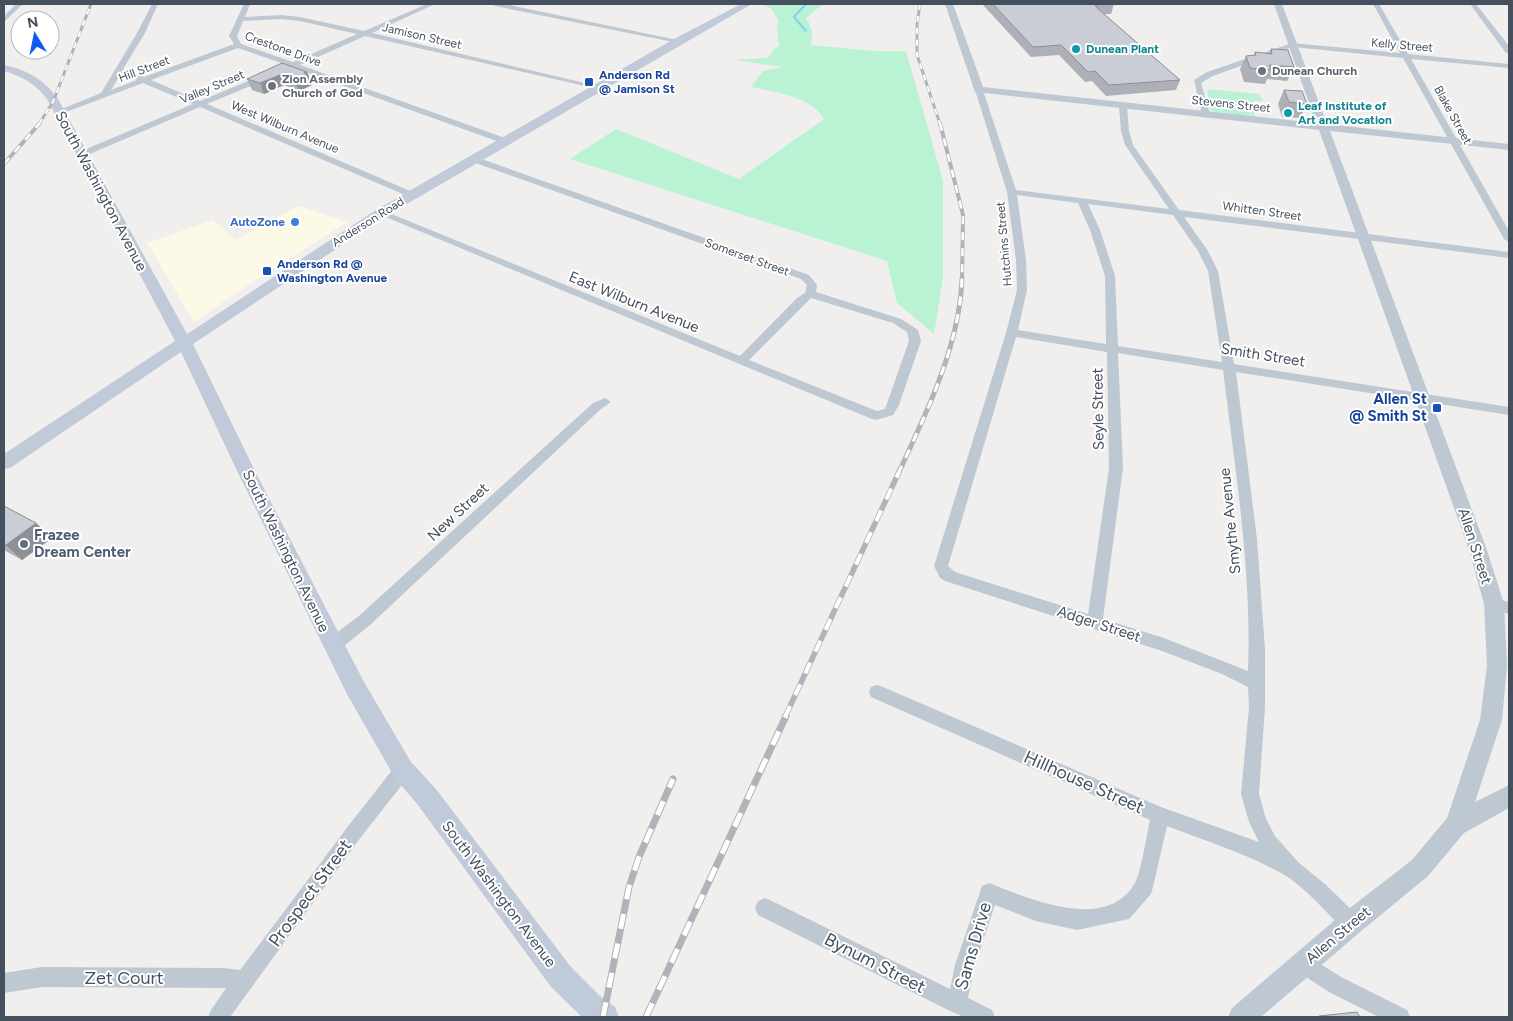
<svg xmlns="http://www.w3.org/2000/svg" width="1513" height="1021" font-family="Figtree,sans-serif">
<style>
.commercial{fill:#fdf9e7}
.green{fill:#baf2d4}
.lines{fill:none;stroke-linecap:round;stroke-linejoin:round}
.stream{stroke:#83d2f2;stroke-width:2}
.minor{fill:#bec8d2;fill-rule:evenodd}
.tertiary{fill:#bec8d2;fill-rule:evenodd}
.secondary{fill:#c0cad9;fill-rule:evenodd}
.rail-far4-casing{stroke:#b0b3ba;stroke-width:3}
.rail-far3-casing{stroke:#b0b3ba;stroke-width:4}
.rail-far2-casing{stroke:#b0b3ba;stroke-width:5}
.rail-far1-casing{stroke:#b0b3ba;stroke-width:5.5}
.rail-casing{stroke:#b0b3ba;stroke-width:7}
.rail-far4{stroke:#fff;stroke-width:2;stroke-dasharray:6;stroke-linecap:butt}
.rail-far3{stroke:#fff;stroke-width:2.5;stroke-dasharray:8;stroke-linecap:butt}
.rail-far2{stroke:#fff;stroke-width:3;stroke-dasharray:9;stroke-linecap:butt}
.rail-far1{stroke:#fff;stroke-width:4;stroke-dasharray:12;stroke-linecap:butt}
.rail{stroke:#fff;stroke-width:5;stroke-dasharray:15;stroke-linecap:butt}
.wall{fill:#aeb0b7}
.shaded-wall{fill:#8d9095}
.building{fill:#cacdd5;stroke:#8d9095}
.culture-dot{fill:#0f9aa8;stroke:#fff;stroke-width:2}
.worship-dot{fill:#6b7280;stroke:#fff;stroke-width:2}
.transit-dot{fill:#1a4fb4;stroke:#fff;stroke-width:2}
.shop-dot{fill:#3f7fe0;stroke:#fff;stroke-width:2}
.service-dot{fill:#5c6f8a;stroke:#fff;stroke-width:2}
.labels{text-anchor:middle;stroke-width:4;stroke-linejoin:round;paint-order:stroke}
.far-street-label{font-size:12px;fill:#45505e;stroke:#fff}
.far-culture-label{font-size:12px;font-weight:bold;fill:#0d838f;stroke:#fff;text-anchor:start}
.far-worship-label{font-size:12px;font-weight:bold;fill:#5b616d;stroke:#fff;text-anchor:start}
.far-transit-label{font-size:12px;font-weight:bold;fill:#164399;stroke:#fff;text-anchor:start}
.far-shop-label{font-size:12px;font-weight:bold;fill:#366cbe;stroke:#fff;text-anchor:end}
.street-label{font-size:15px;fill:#45505e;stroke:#fff}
.transit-label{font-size:15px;font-weight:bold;fill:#164399;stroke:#fff;text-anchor:end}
.service-label{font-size:15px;font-weight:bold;fill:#4e5e75;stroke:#fff;text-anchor:start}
.near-street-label{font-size:18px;fill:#45505e;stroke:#fff}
</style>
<rect width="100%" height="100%" fill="#f1efee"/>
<!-- commercial -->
<path class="commercial" d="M299 206 348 222 251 283 194 322 147 243 213 220 235 240Z"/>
<!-- green -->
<path class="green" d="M768 4H823L806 18C812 26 814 36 810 45L875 51H906L943 181V277L934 334 897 303 887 261 570 159 616 129 739 179 824 119C811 96 775 92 751 87L763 71 783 67 734 60 768 58 774 49 779 46 777 29 778 20 772 9 764 5Z
M1207 89 1259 94 1263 101H1253L1255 117 1215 112 1210 110Z"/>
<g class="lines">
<!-- stream -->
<path class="stream" d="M806 4 794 17 806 31"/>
<!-- minor -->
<path class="minor" d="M16 4H23L4 22V16Z
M152 4H158L145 33 123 69 144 77 234 44 229 36 244 4H250L245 17 281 15 300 17 364 31 427 4H435L372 33 602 87 598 89 365 36 300 65 508 139V143H502L294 68 207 104 415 193V197L412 198 200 107 85 156H79V152L193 104 143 83 61 114 54 112 101 93 137 33ZM281 19 300 21 357 34 293 62 241 44 237 36 243 21ZM238 48 287 65 200 101 151 80ZM121 73 137 80 111 90Z
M492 4H504L682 41 678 43 495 6Z
M1373 4H1379L1408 54 1509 64V68L1411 59 1509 231V242L1504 239 1403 58 1293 47 1213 76 1201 83 1210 114 1206 116 1202 114 1194 80 1207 72 1292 43 1400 53Z
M1470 4H1476L1509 46V53H1506Z
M976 88 983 90 1016 190 1169 209 1125 145 1121 131 1119 106 1123 104 1127 106 1129 131 1133 145 1179 210 1509 252V258L1184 217 1208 251 1218 271 1234 364 1509 407V415L1236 372 1257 539 1265 649V707L1259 794 1266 819 1275 836 1298 862 1325 884 1358 916 1361 923 1358 930 1351 933 1344 930C1327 913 1302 884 1281 873 1245 853 1205 841 1167 826L1153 887 1151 894 1129 919 1077 930 1036 921 995 905 975 965 968 998 992 1010 995 1017H964L950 1011 758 915 755 908 758 901 765 898 772 901 950 989 955 965 982 886 989 883C1030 899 1106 933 1135 883 1141 873 1147 833 1150 820L871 697 869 692 871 687 877 685 883 687 1161 807 1259 842 1249 822 1241 794 1249 707 1248 687 1222 674 1162 651 945 581 940 578 934 566 1006 333 1017 290 1016 260 1007 192 975 90ZM1017 195 1078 203 1090 230 1105 276 1106 344 1018 330 1027 290 1026 260ZM1088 204 1173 215 1198 251 1208 271 1222 362 1118 346 1115 276 1100 230ZM1016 337 1107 352 1109 468 1088 614 955 572 948 566ZM1118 353 1223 370C1235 469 1252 571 1248 671L1164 638 1103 619 1123 468Z
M473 156 809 275 817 285 816 292 901 319 918 330 921 341 899 405 893 415 876 420 872 419 376 213 378 211H384L740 356 797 298 805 293 807 285 801 279 470 161V157ZM811 298 893 323 907 332 909 341 885 409 877 411 749 360Z
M605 398 611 402 601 409 370 625 339 650 333 652 327 650 325 645 327 640 360 615 593 403Z
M1494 598 1509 602V614L1489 608 1486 604 1489 600Z
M403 762 409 764 412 770 409 776 361 837 230 1017H208L211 1010 226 988H224L42 987 4 993V973L42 967 224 968 240 970 349 825 397 764Z
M1304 954 1343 978 1407 1010 1410 1017H1379L1329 992 1297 971 1294 964 1297 957Z"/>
<!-- tertiary -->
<path class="tertiary" d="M945 4H953L983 87 1316 123 1274 4H1282L1327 124 1509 144V150L1330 131 1487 550 1504 604 1507 666 1502 720 1475 802 1509 785V808L1464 833 1428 876 1360 932 1261 1017H1228L1232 1008 1342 914 1412 860 1447 818 1480 720 1487 666 1484 604 1469 550 1319 130 975 92Z"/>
<!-- secondary -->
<path class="secondary" d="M741 4H752L386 216 193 344 257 475 364 682 411 762 436 789 571 967 600 996 615 1007 619 1017H582L551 987 418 805 395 778 348 696 239 475 181 352 10 468 4 469V454L175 341 47 99C36 84 21 76 4 71V65C27 70 44 79 58 99L187 334 376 210 674 39Z"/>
<!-- rail-far4 casing -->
<g class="rail-far4-casing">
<path id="rail-far4" d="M920 4 917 24V55L940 124
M39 124 53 102 91 4"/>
</g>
<!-- rail-far3 casing -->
<g class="rail-far3-casing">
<path id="rail-far3" d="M940 123 963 215 962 279
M4 164 40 123"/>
</g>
<!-- rail-far2 casing -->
<g class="rail-far2-casing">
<path id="rail-far2" d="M898 474C926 414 960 345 962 278"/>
</g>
<!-- rail-far1 casing -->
<g class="rail-far1-casing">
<path id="rail-far1" d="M785 717 899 472"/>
</g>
<!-- rail casing -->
<g class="rail-casing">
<path id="rail" d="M603 1017 629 887 639 857 673 779
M646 1017 786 716"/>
</g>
<!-- rail-far4 -->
<use href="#rail-far4" class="rail-far4"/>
<!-- rail-far3 -->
<use href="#rail-far3" class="rail-far3"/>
<!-- rail-far2 -->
<use href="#rail-far2" class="rail-far2"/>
<!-- rail-far1 -->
<use href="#rail-far1" class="rail-far1"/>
<!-- rail -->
<use href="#rail" class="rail"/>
</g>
<!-- wall -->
<path class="wall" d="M984 4H1114L1111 14H1104L1180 80 1176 90 1106 96 1092 81 1085 82 1059 55 1031 57 983 5Z
M1271 49 1294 67 1287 81 1267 79 1265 84 1244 82 1240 69 1246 56 1254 55 1255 52 1269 54Z
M282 63 308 74 312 85 299 91 284 85 264 94 252 90 247 79Z
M1284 90 1307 104 1300 118 1282 117 1278 104Z
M4 506 36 523 52 538 22 560 4 550Z"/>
<!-- shaded-wall -->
<path class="shaded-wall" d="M307 72 312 85 299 91 294 80Z
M280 75 284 85 264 94 260 83Z
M36 523 52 538 22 560 6 545Z"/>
<!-- building -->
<path class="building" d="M993 4H1114L1095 5 1097 8 1180 80 1109 85 1095 71 1088 72 1061 45 1033 47Z
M1271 49 1288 50 1294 67 1269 65 1271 70 1250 68 1246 56 1256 55 1255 52 1272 54Z
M282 63 307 72 304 73 308 74 294 80 280 75 260 83 247 79Z
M1284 90 1302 91 1307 104 1289 102Z
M4 506 36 523 6 545 4 544Z
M1357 1012 1360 1017H1320L1319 1016Z"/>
<!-- markers -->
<g class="culture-dot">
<circle cx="1076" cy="49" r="5"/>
<circle cx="1288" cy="113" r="5"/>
</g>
<g class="worship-dot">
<circle cx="1262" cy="71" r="5"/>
<circle cx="272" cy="86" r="5"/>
</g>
<g class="transit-dot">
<rect x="584" y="77" width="10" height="10" rx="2.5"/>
<rect x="262" y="266" width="10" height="10" rx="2.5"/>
<rect x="1432" y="403" width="10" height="10" rx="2.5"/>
</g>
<circle class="shop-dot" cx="295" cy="222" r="5"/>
<circle class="service-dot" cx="24" cy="544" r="5"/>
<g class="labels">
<!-- far-street labels -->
<g class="far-street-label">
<text transform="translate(422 36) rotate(13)" y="4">Jamison Street</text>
<text transform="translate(1402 45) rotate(5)" y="4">Kelly Street</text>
<text transform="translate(283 49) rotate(20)" y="4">Crestone Drive</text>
<text transform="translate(144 69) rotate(-21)" y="4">Hill Street</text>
<text transform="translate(212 87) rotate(-23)" y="4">Valley Street</text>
<text transform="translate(1231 104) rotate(6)" y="4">Stevens Street</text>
<text transform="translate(1453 115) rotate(61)" y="4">Blake Street</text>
<text transform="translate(285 127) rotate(23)" y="4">West Wilburn Avenue</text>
<text transform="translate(1262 211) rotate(8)" y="4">Whitten Street</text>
<text transform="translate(368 222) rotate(-32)" y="4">Anderson Road</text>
<text transform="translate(1004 244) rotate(-95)" y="4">Hutchins Street</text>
<text transform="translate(747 257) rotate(20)" y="4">Somerset Street</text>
</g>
<!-- far-culture labels -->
<g class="far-culture-label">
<text x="1086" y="53">Dunean Plant</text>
<text x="1298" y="110">Leaf Institute of<tspan x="1298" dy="14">Art and Vocation</tspan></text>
</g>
<!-- far-worship labels -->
<g class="far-worship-label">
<text x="1272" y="75">Dunean Church</text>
<text x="282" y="83">Zion Assembly<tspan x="282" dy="14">Church of God</tspan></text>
</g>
<!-- far-transit labels -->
<g class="far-transit-label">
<text x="599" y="79">Anderson Rd<tspan x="599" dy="14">@ Jamison St</tspan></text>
<text x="277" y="268">Anderson Rd @<tspan x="277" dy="14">Washington Avenue</tspan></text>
</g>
<!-- far-shop labels -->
<g class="far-shop-label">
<text x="285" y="226">AutoZone</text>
</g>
<!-- street labels -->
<g class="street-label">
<text transform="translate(101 191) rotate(62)" y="5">South Washington Avenue</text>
<text transform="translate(634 302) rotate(22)" y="5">East Wilburn Avenue</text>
<text transform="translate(1263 355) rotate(9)" y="5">Smith Street</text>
<text transform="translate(1098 409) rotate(-91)" y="5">Seyle Street</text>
<text transform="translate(458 512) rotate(-43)" y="5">New Street</text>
<text transform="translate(1230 521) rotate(-96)" y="5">Smythe Avenue</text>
<text transform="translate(1475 546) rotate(72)" y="5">Allen Street</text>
<text transform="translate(286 551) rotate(64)" y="5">South Washington Avenue</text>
<text transform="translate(1099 624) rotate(18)" y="5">Adger Street</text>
<text transform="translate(499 894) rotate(53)" y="5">South Washington Avenue</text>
<text transform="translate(1338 935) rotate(-40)" y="5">Allen Street</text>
</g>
<!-- transit labels -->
<g class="transit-label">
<text x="1427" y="404">Allen St<tspan x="1427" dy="17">@ Smith St</tspan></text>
</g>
<!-- service labels -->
<g class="service-label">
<text x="34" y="540">Frazee<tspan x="34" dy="17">Dream Center</tspan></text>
</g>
<!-- near-street labels -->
<g class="near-street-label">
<text transform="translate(1084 782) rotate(24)" y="6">Hillhouse Street</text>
<text transform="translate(310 893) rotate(-54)" y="6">Prospect Street</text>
<text transform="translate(973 946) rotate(-74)" y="6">Sams Drive</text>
<text transform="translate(875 963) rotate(27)" y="6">Bynum Street</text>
<text x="124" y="984">Zet Court</text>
</g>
</g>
<!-- border -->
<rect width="1513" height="1021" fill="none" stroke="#45505e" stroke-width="10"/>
<!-- north arrow -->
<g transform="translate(35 35) rotate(350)"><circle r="24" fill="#ffffff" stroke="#b5b9bf"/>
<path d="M0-4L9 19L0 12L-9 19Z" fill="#0c5cee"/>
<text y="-8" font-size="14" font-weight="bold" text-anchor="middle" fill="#45505e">N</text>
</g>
</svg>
